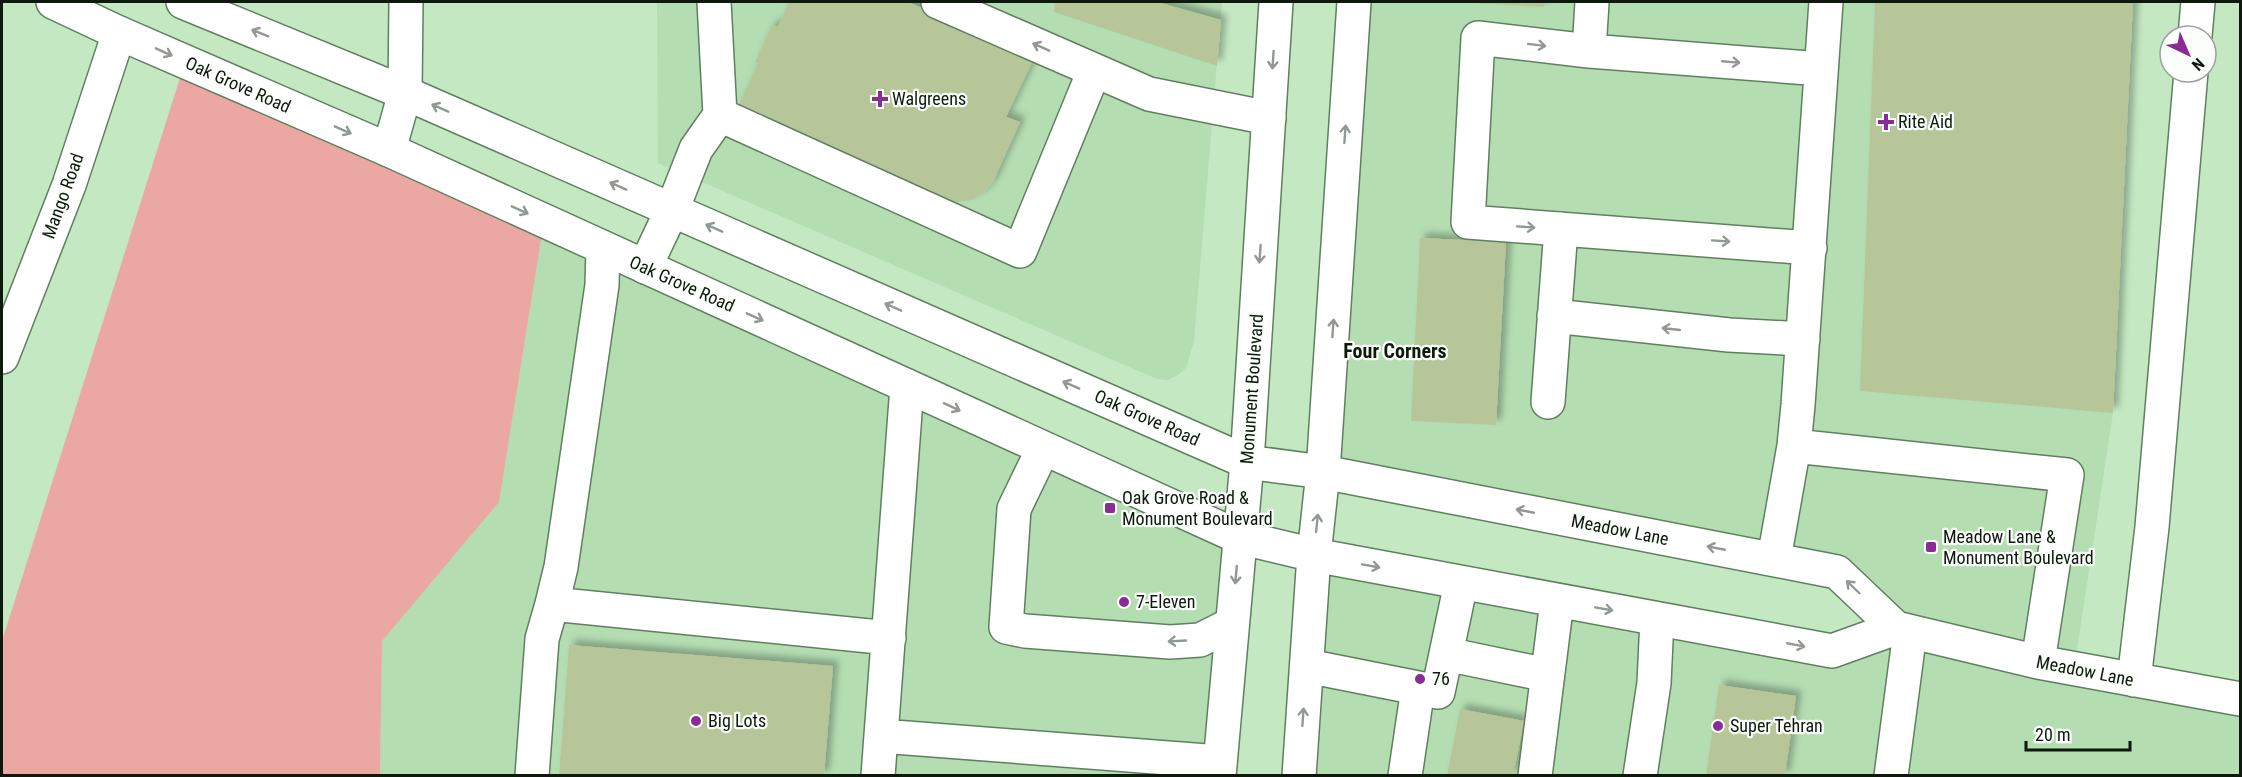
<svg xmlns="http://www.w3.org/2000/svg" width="2242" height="777" font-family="'Roboto Condensed',sans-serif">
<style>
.built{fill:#b4ddb2}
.green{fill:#eba8a3}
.building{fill:#b6c699;filter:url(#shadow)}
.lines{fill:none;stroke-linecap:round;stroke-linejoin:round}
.minor-casing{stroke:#5f805e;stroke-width:36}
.major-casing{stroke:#5f805e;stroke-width:36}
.minor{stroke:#fff;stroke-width:33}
.major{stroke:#fff;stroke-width:33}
.oneway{stroke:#929892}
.poi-dot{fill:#8b2b95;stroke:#fbfefa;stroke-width:2}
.labels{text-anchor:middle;stroke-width:4.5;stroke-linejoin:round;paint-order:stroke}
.street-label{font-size:18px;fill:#0c190c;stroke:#fbfefa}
.poi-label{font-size:18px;fill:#0c190c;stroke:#fbfefa;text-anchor:start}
.neighbourhood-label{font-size:20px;font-weight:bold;fill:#0c190c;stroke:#fbfefa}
</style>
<defs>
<filter id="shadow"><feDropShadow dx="5.5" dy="-5.5" stdDeviation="3" flood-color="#0004"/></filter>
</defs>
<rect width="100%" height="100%" fill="#c3e8c2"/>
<!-- built -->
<path class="built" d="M657 2H1222L1194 341 1186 368 1178 375 1167 380 1157 379 658 163Z
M1354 2H2133L2113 413 2074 669 2240 699V775L1299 776 1314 555 1832 651 1895 628 1837 572 1323 472Z
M544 221 1239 537 1219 775 380 776 382 641 499 501Z"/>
<!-- green -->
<path class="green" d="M185 62 544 221 499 502 382 641 380 775 2 776V641Z"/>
<!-- building -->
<path class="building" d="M789 2H908L1034 58 1006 117 1020 122 993 182 982 194 971 200 958 202 943 200 884 174 885 171 738 107 758 63 755 62 772 25 778 27Z
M1055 2H1157L1221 20 1217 66 1054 12Z
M1474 2H1544V7L1474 3Z
M1875 2H2133L2113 413 1860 391Z
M1420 238 1506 242 1496 425 1411 421Z
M569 645 833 666 824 776H559Z
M1719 685 1796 696 1785 776H1706Z
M1460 709 1524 721 1513 776H1447Z"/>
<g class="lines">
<!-- minor casing -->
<g class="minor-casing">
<path id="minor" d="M938 2 1149 94 1269 118
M2195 36 2198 2
M1589 51 1592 2
M720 115 1020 251 1094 71
M389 150 405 93 406 2
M603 248 602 285 561 567 552 604 889 638
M1810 248 1468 222 1478 38 1589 51 1821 69
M645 267 672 210 696 149 720 115 714 2
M1554 316 1729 335 1803 339
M2 357 69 185 119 33
M1548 402 1561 229
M1794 446 2067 475 2038 662
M1043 449 1014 509 1006 627 1025 631 1170 642 1200 640 1232 624
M1323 472 1837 572 1896 628 2038 662 2240 699
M1314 555 1832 651 1896 628
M1774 559 1794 446 1798 405 1826 2
M1446 654 1547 675
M1307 666 1438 692 1461 583
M2134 680 2152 527 2191 72
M881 736 1220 762
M532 776 542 639 552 604
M878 776 907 386
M1405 776 1418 688
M1535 776 1557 601
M1640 776 1654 683 1657 619
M1891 776 1910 632"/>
</g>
<!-- major casing -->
<g class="major-casing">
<path id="major" d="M53 2 119 33 389 150 1239 537 1314 555
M183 2 405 93 1247 462 1323 472
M1219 776 1247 462 1276 2
M1299 776 1314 555 1323 472 1354 2"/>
</g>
<!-- minor -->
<use href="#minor" class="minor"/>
<!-- major -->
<use href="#major" class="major"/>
</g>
<!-- one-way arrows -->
<defs><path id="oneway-shaft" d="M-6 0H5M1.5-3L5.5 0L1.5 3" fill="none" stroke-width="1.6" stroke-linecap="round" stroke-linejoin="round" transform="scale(1.5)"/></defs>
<g class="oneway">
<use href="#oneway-shaft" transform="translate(260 33) rotate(-158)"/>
<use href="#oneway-shaft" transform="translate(1537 45) rotate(7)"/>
<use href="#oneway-shaft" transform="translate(1041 47) rotate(-156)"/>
<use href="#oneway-shaft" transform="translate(164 52) rotate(24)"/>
<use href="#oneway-shaft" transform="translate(1273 60) rotate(94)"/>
<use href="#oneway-shaft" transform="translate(1731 62) rotate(5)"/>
<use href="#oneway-shaft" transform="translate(440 108) rotate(-156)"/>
<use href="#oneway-shaft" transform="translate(343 130) rotate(24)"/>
<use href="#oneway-shaft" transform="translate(1345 134) rotate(-86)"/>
<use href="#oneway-shaft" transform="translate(618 186) rotate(-156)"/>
<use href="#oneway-shaft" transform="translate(520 210) rotate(24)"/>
<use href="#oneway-shaft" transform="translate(1526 227) rotate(4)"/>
<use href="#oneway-shaft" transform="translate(714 228) rotate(-156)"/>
<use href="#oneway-shaft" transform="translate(1721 241) rotate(4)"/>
<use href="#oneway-shaft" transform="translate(1260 254) rotate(94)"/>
<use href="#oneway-shaft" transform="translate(893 307) rotate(-156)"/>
<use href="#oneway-shaft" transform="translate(755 317) rotate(24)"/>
<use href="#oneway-shaft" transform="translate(1333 328) rotate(-86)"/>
<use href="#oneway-shaft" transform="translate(1671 329) rotate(-174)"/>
<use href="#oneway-shaft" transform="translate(1071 385) rotate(-156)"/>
<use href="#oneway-shaft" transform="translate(952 407) rotate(25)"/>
<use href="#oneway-shaft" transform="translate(1525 511) rotate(-169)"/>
<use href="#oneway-shaft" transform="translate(1317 523) rotate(-84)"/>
<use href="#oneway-shaft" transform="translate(1716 548) rotate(-169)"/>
<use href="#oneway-shaft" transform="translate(1371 566) rotate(10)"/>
<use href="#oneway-shaft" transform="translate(1236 575) rotate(95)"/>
<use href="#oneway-shaft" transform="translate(1853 587) rotate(-136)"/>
<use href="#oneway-shaft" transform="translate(1604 609) rotate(10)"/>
<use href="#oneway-shaft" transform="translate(1177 641) rotate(177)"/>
<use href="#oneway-shaft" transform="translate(1796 645) rotate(11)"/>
<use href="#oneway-shaft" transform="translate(1303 717) rotate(-86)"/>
</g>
<!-- markers -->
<g class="poi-dot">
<path d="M877 90h6v6h6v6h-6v6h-6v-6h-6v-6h6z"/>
<path d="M1883 113h6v6h6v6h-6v6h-6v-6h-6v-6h6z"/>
<rect x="1104" y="502" width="12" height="12" rx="3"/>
<rect x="1925" y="541" width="12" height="12" rx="3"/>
<circle cx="1124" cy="602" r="6"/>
<circle cx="1420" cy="679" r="6"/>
<circle cx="696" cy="721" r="6"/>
<circle cx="1718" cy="726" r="6"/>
</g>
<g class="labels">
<!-- street labels -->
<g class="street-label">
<text transform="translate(238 85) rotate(24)" y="6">Oak Grove Road</text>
<text transform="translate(63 196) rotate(-70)" y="6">Mango Road</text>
<text transform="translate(682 284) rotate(24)" y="6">Oak Grove Road</text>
<text transform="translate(1252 389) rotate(-86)" y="6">Monument Boulevard</text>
<text transform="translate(1147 418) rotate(24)" y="6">Oak Grove Road</text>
<text transform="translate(1620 530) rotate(11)" y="6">Meadow Lane</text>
<text transform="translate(2085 671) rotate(11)" y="6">Meadow Lane</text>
</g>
<!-- poi labels -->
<g class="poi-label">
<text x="892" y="105">Walgreens</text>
<text x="1898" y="128">Rite Aid</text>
<text x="1122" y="504">Oak Grove Road &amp;<tspan x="1122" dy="21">Monument Boulevard</tspan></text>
<text x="1943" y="543">Meadow Lane &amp;<tspan x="1943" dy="21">Monument Boulevard</tspan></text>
<text x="1136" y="608">7-Eleven</text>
<text x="1432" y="685">76</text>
<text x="708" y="727">Big Lots</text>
<text x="1730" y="732">Super Tehran</text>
</g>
<!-- neighbourhood labels -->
<g class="neighbourhood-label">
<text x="1395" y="358">Four Corners</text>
</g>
</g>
<!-- border -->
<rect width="2242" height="777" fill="none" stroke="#0c190c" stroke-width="6"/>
<!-- north arrow -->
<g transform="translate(2188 54) rotate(136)"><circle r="28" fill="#fbfefa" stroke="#9ba29b" stroke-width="1.5"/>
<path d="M0-4.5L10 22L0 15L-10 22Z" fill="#8b2b95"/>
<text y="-9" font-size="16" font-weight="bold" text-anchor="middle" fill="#0c190c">N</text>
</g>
<!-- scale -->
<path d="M2026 741v9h104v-9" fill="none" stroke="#0c190c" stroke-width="3"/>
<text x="2035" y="741" font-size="18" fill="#0c190c" stroke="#fbfefa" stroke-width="4.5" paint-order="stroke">20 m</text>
</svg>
